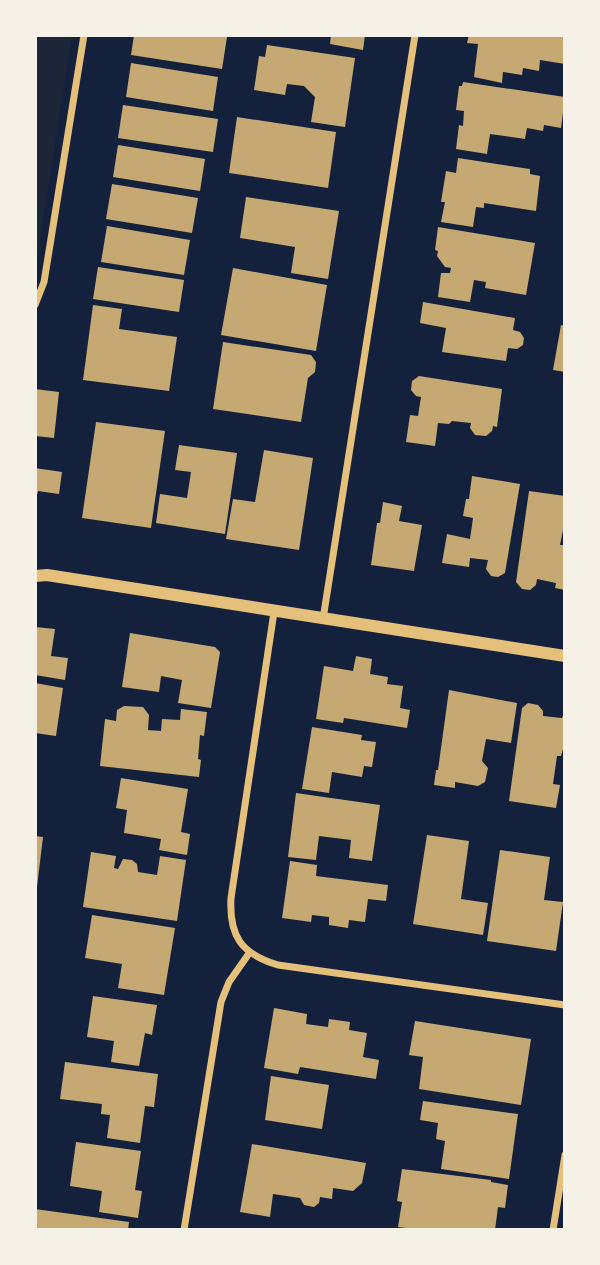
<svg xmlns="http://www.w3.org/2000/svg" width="600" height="1265" font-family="Georgia,serif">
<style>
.green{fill:#1d2539}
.building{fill:#c6a872}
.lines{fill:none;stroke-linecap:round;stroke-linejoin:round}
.minor{stroke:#e5c07b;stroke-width:7}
.tertiary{stroke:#e5c07b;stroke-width:12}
</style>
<rect width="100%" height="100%" fill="#14213d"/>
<!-- green -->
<path class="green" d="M35 35H72L35 274Z"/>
<!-- building -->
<path class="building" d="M134 35 227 37 222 69 131 55Z
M331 35H365L363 50 330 44Z
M469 35H565V64L540 60 539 71 523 68 522 75 503 72 502 83 474 77 478 44 467 43Z
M267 45 355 58 345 127 311 122 315 97 304 86 287 84 285 95 254 90 259 56 265 57Z
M131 63 218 77 213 111 126 97Z
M463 82 565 97 561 128 544 125 543 131 527 128 525 139 490 134 487 154 456 149 459 125 463 126 464 111 456 110 459 86H462Z
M123 105 218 119 213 152 118 138Z
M237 117 336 132 328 188 229 173Z
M118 145 205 159 200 191 113 177Z
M458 158 530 169V174L540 176 536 211 484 203V208L476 207 473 227 441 222 445 202H441L446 171 456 173Z
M112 184 198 198 192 233 106 219Z
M246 197 339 211 328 279 291 273 295 247 240 238Z
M107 226 190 240 184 275 101 262Z
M438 227 535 243 526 295 485 288 486 282 474 280 470 302 438 297 441 273H450L451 268 445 267 437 256 438 251 435 250Z
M98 267 184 280 179 312 93 299Z
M233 268 327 285 316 351 221 335Z
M423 302 515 318 513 330 520 332 524 338 523 345 517 349 508 348 506 361 442 352 446 328 420 323Z
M93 305 122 309 119 329 177 337 169 391 83 380Z
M561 325 565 326V372L553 370Z
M223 342 311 355 316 362 315 372 308 378 301 422 213 409Z
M419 376 502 389 497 427 493 426 492 431 486 436 475 435 470 428 471 423 452 421 449 424 438 423 435 446 406 442 410 415 418 416 421 397 416 396 411 390 412 381Z
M35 389 59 392 54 438 35 436Z
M96 422 165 431 151 528 82 518Z
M179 445 237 453 225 534 156 523 160 494 187 498 191 472 175 470Z
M264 450 313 458 299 550 226 539 233 499 255 502Z
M35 468 62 472 59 494 38 491 35 503Z
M472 476 520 484 505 573 498 577 491 576 486 569 488 560 470 558 469 567 442 563 447 534 470 539 473 518 463 516 466 499H469Z
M529 491 565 496V520L560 545H565V590L555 588 556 583 537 579 536 585 530 590 522 589 516 582Z
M383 502 402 506 399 521 422 525 414 571 371 565 377 523H380Z
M35 627 55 629 51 656 68 658 65 680 35 675Z
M130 633 215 647 220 652 211 708 178 703 182 680 161 676 159 692 122 687Z
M356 656 372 659 370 674 388 677 387 684 403 686 400 708 410 710 407 728 344 718 343 723 316 719 324 666 353 671Z
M35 683 63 688 56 736 35 733Z
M449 690 517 703 511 743 486 739 482 761 488 768 485 782 478 786 455 782V788L434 785 436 770H438Z
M528 703 538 705 543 711V716L562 718 565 710V742L561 756H557L553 784 560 785 556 808 509 801 522 708Z
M124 706 143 707 149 715 148 730 161 731 162 719 180 720 181 709 207 712 204 736 200 735 198 759 201 760 199 777 100 766 105 719 116 721 117 710Z
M312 727 362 735 361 740 376 742 372 767 364 766 362 777 332 772 329 793 302 789Z
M121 778 188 789 181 832 190 834 187 855 159 850 161 839 124 833 127 810 116 808Z
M296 793 380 805 372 861 349 858 351 840 319 836 316 860 288 857Z
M427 835 469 841 461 899 488 903 483 935 413 924Z
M35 836 43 837 37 887H35Z
M500 850 550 857 544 900 563 902 556 951 487 941Z
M91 852 116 856 114 868 118 869 123 859 132 860 137 864 138 872 157 875 160 856 186 860 177 921 83 907Z
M290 861 317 865 316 876 388 885 386 901 368 899 365 922 349 920 348 928 329 925V917L312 915 311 922 282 918Z
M92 915 175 928 164 995 118 988 122 964 85 958Z
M93 996 157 1005 152 1035 145 1033 139 1066 111 1062 114 1041 87 1037Z
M274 1008 307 1014 306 1024 328 1027 329 1019 350 1022 349 1030 367 1033 363 1057 379 1060 376 1079 300 1067 298 1074 264 1068Z
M415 1021 531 1039 521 1105 419 1089 423 1057 409 1055Z
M65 1062 158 1074 154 1107 145 1106 140 1143 107 1138 110 1115 101 1114 102 1104 60 1099Z
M271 1076 329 1085 322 1129 265 1120Z
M423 1101 518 1114 509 1179 441 1169 445 1141 436 1139 438 1123 420 1120Z
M76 1142 141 1151 135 1190 142 1191 138 1218 99 1212 102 1191 70 1186Z
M252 1144 366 1163 362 1183 353 1191 333 1188 332 1199 320 1197 319 1203 314 1207 304 1205 300 1198 273 1194 270 1217 240 1212Z
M402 1169 491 1180V1182L508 1185 505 1208 498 1207 495 1230H422L398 1227 402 1202 397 1201Z
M35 1209 129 1222 128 1230H35Z"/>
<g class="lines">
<!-- minor -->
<path class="minor" d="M35 305 44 282 84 35
M274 612 231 898C229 936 241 954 278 965L565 1005
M323 619 415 35
M184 1230 221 1002 229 982 250 952
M553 1230 565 1155"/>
<!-- tertiary -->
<path class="tertiary" d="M35 576 47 575 565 656"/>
</g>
<!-- border -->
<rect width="600" height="1265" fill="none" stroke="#f6f1e7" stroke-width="74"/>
</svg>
